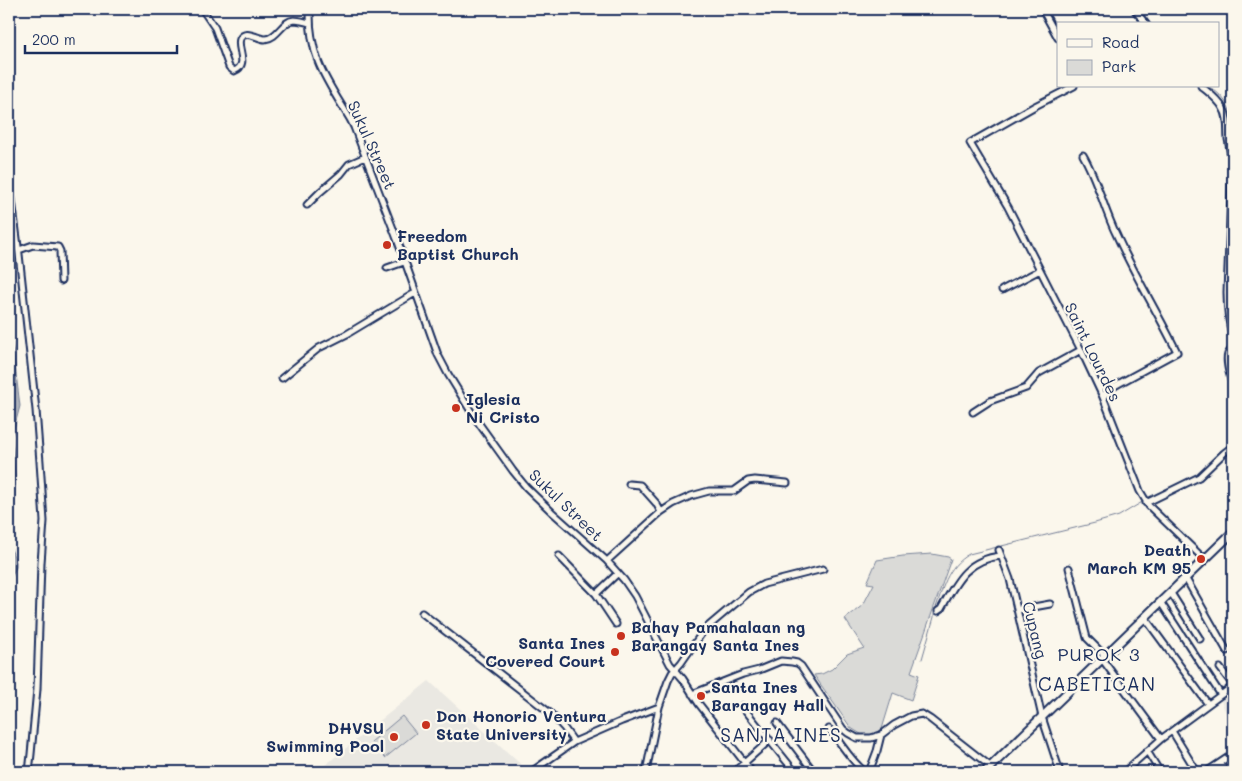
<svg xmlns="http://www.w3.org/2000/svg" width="1242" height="781" font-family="Mali,sans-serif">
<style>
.built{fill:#eae8e2}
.green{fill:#dadad7;stroke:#7a849a}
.water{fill:#afb3bb;stroke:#747e96}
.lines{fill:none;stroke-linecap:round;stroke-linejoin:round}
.stream{stroke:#747e96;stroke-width:1}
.minor-casing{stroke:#1b2f5e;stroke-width:9}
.major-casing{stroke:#1b2f5e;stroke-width:11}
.minor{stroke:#fbf7ec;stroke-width:5}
.major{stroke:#fbf7ec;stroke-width:7}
.poi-dot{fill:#c8321e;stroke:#fbf7ec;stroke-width:2}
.labels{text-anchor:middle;stroke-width:4.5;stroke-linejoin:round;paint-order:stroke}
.street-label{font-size:16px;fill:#1b2f5e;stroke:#fbf7ec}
.poi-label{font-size:16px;font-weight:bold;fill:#1b2f5e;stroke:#fbf7ec;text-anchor:start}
.neighbourhood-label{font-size:18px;letter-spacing:1px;fill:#1b2f5e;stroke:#fbf7ec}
.quarter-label{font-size:19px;letter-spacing:1px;fill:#1b2f5e;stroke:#fbf7ec}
</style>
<rect width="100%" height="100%" fill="#fbf7ec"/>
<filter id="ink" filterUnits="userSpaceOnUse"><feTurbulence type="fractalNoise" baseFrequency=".02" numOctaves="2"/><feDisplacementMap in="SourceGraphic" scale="10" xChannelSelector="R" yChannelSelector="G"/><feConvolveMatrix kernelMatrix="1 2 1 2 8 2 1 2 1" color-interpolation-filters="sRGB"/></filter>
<g filter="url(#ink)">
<!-- built -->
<path class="built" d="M429 681 528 771 522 772H321L319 770Z
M1233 688V731L1220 698Z"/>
<!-- green -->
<path class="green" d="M932 554 948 557 951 559 911 672 919 675 911 700 893 693 882 729 876 733 864 736 851 728 814 675 822 674 832 669 847 654 864 648 845 619 863 605 874 584 867 583 877 560 903 556Z
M402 716 416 733 385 758 371 742Z"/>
<!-- water -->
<path class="water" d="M9 317 20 406 12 436 15 476 13 526 10 546 16 562V567L9 583 12 606 9 626Z"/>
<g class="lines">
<!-- stream -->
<path class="stream" d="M1140 9 1151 24
M1208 86C1220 93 1230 104 1232 118 1233 123 1233 129 1233 135
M1233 214V209
M1230 265 1232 271 1230 302 1233 326
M1223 451 1233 442
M1210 463 1220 454
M1147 499 1185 481
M922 659 934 617V613C943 589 946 567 969 554L1095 523 1119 516 1144 501"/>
<!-- minor casing -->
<g class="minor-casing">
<path id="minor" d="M202 9 215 28 229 67 234 71C250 65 236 48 240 39 245 29 258 39 265 39 278 38 282 21 294 20 299 20 305 22 310 23
M310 9C309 58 326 79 350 119L354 127 397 239 438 355 448 374 475 418 513 471 526 487 552 512 607 561 624 580 635 596 670 664 683 679 699 704 752 772
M1042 9 1058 38
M1134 9 1146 24
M1074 86 1035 106 970 143 1008 207 1081 350 1103 397 1140 491 1149 506 1205 560
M1201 86C1209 93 1218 99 1223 108 1229 117 1227 128 1228 139 1230 149 1232 159 1232 170L1227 292C1227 308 1228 322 1233 337
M1083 155C1098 181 1104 210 1117 236 1135 276 1158 313 1177 352L1118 384 1111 388 1103 397
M9 177 19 254 36 410 40 462 44 521 41 563 37 689 31 754 29 772
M307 205 320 192 341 174 349 164 365 157
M19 250 33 245 58 247 60 251 61 281
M387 268 404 262
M1002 290 1040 270
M1233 347C1232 349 1229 352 1228 354 1225 362 1231 379 1233 387
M282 378 319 348 347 334 415 293
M973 412 990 401 1026 388 1039 373 1081 350
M629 484 640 485 656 503 661 512
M1146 503 1199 477 1224 453 1233 446
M999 550 1010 579 1042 717 1060 772
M559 556 596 594 616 624
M607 561 661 512 673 504 691 496 709 491H734L748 481 755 480 787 483
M1069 568 1087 638 1105 656
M1186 579 1227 651
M1171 593 1200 639
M596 594 618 573
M1161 603 1221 695
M1017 610 1050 604
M938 611 941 609C956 582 967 559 1001 556
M422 613 550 713 564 728 574 742
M1145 618 1208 704
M1102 659 1161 739
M1220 668 1233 685
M692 694 743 674 759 670 781 661 792 662 797 663 801 666 843 729 848 733 857 738H871L881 735 894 725 911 716 922 714 930 719 990 766
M742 706 795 772
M777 723 814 772
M829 729C842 744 850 760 865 772
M1172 731 1197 772
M1147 751 1160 772
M531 772 574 742 622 721 659 707
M646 772 659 707 668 681 672 673 681 663 704 630 749 592 764 584 823 569
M734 772 770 740
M869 772 877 751 881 735
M1124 772 1161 739 1233 686
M1206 772 1233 754
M1214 772 1222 767 1224 768 1225 772"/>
</g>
<!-- major casing -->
<g class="major-casing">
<path id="major" d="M985 772 1233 532"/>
</g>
<!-- minor -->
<use href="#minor" class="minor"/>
<!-- major -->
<use href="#major" class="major"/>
</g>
</g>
<!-- markers -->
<g class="poi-dot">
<circle cx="387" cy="245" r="5"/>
<circle cx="456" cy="408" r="5"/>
<circle cx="1201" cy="559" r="5"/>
<circle cx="621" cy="636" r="5"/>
<circle cx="615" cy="652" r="5"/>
<circle cx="701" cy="696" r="5"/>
<circle cx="426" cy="725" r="5"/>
<circle cx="394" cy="737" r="5"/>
</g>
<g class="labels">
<!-- street labels -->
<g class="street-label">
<text transform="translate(372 145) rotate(66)" y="6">Sukul Street</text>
<text transform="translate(1093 352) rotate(64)" y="6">Saint Lourdes</text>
<text transform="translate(566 505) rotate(44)" y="6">Sukul Street</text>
<text transform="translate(1035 630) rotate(76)" y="6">Cupang</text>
</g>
<!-- poi labels -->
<g class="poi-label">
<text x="397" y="242">Freedom<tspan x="397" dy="18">Baptist Church</tspan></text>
<text x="466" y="405">Iglesia<tspan x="466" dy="18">Ni Cristo</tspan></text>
<text x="1191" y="556" text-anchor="end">Death<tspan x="1191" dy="18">March KM 95</tspan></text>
<text x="631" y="633">Bahay Pamahalaan ng<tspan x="631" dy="18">Barangay Santa Ines</tspan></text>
<text x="605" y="649" text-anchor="end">Santa Ines<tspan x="605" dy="18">Covered Court</tspan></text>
<text x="711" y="693">Santa Ines<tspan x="711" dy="18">Barangay Hall</tspan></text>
<text x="436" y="722">Don Honorio Ventura<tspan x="436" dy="18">State University</tspan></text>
<text x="384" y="734" text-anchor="end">DHVSU<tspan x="384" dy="18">Swimming Pool</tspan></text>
</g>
<!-- neighbourhood labels -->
<g class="neighbourhood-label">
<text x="1099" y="661">PUROK 3</text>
</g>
<!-- quarter labels -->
<g class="quarter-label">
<text x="1097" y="691">CABETICAN</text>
<text x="781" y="742">SANTA INES</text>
</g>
</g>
<!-- margin -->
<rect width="1242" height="781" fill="none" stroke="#fbf7ec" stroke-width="30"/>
<rect x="15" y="15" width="1212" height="751" fill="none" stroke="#1b2f5e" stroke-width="2" filter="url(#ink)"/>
<!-- legend -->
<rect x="1057" y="22" width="162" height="65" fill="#fbf7ec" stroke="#a1a7b3"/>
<rect x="1067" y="39" width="25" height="8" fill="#fbf7ec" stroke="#a1a7b3"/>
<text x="1102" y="48" font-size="15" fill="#1b2f5e">Road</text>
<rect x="1067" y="60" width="25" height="15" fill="#dadad7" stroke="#a1a7b3"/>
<text x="1102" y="72" font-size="15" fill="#1b2f5e">Park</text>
<!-- scale -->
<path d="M25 45v8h152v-8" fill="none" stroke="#1b2f5e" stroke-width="2.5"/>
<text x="32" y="45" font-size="15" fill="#1b2f5e" stroke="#fbf7ec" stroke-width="4" paint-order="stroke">200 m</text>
</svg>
